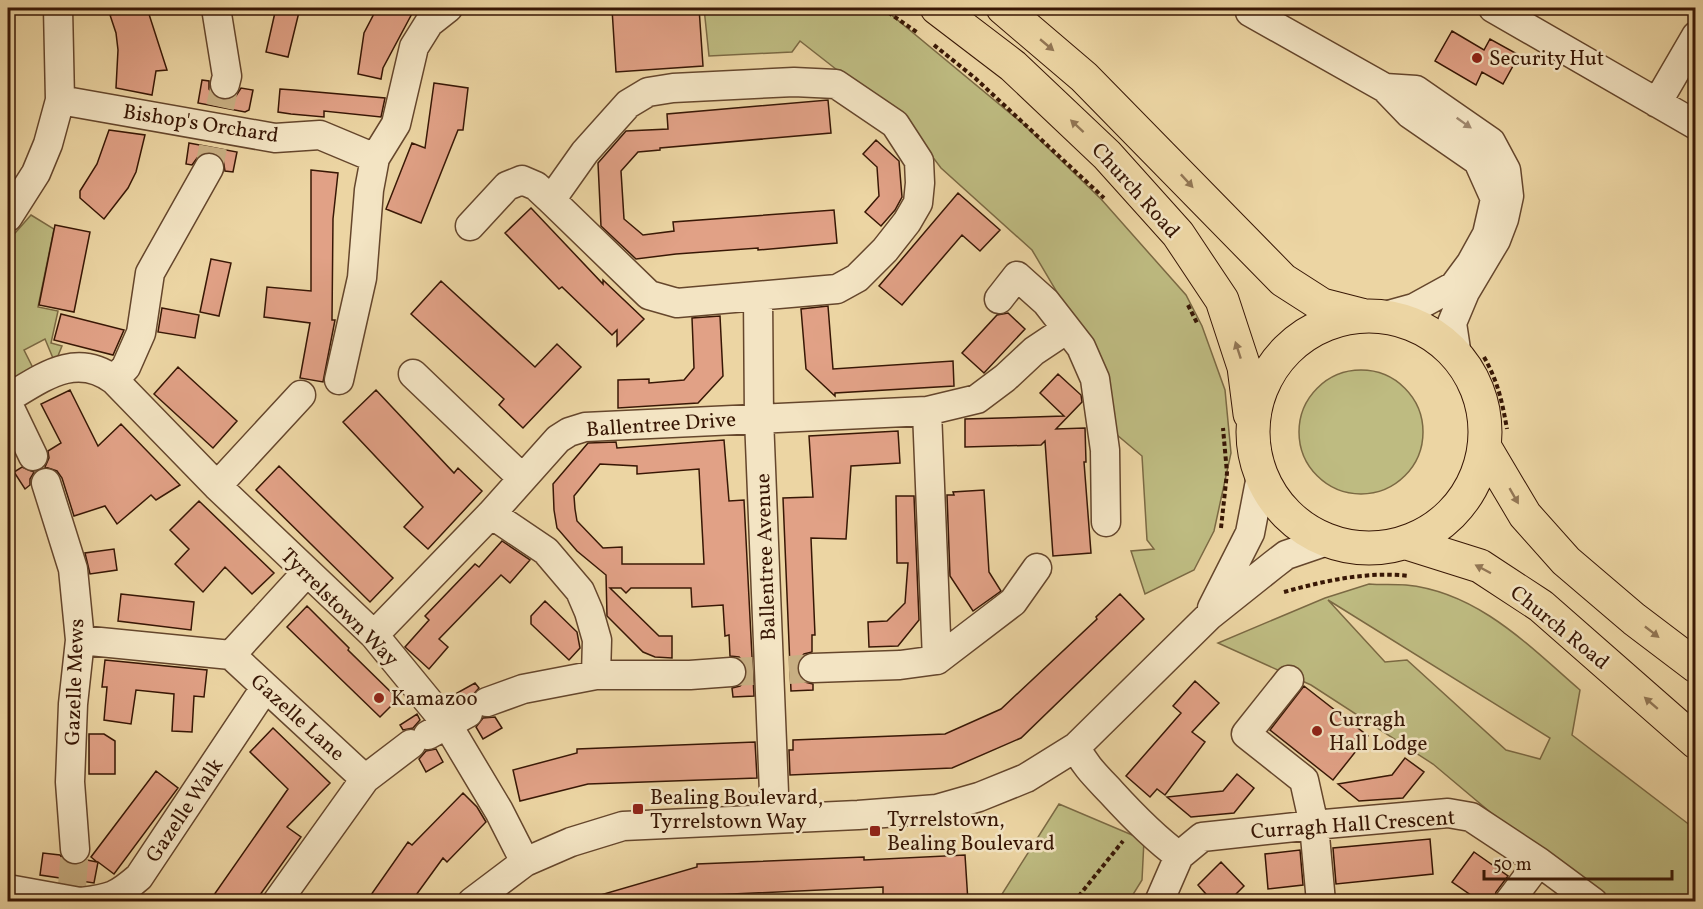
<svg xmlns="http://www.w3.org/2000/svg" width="1703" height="909" font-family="Vollkorn,serif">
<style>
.green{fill:#bebb81;stroke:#7b6943;stroke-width:1.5;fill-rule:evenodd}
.building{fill:#e1a186;stroke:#381705;stroke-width:1.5;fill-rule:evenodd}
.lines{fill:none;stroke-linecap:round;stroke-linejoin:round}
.minor-tunnel{stroke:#c8af83;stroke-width:28;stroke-dasharray:28 14;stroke-linecap:butt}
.minor-casing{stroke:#65462c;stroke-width:31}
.major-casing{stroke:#381705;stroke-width:35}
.path{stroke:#381705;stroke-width:4;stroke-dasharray:4.5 3;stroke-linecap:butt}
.minor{stroke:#f3e4c3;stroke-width:28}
.major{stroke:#ecd5a3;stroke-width:33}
.oneway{fill:#927654}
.oneway2{fill:#9f886e}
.poi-dot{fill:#8f2418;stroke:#f3e4c3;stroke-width:2}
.labels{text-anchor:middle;stroke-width:5;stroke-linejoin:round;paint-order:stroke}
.poi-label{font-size:21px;fill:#381705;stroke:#f3e4c3;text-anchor:start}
.street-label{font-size:21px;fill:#381705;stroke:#f3e4c3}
</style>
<rect width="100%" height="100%" fill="#ecd5a3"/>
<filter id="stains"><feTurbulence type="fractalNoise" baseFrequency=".00333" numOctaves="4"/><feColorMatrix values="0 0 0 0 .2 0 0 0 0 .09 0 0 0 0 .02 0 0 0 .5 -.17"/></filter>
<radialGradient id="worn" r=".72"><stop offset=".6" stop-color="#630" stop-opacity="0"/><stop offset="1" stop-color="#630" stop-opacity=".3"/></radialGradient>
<!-- green -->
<path class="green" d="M704 8H883L1022 123 1101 199 1186 295 1202 326 1225 390 1231 453 1214 531 1194 570 1145 594 1131 551 1154 549 1147 540 1142 456 1110 429 1074 321 1032 250 941 168 910 127 800 41 792 52 709 56Z
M31 215 54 229 38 307 58 311 51 343 62 346 55 363 45 339 24 350 35 372 8 388V241Z
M1299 432a62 62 0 1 1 124 0a62 62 0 1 1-124 0Z
M1369 584C1381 585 1394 584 1406 585 1478 592 1529 646 1580 690L1572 735 1695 829V901H1596L1433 764 1311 685 1218 643 1325 598ZM1328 600 1550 738 1540 759 1506 750 1407 660 1385 662Z
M1059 804 1144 840 1142 880 1129 901 997 902Z"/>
<!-- building -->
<path class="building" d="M132 8H147L167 70 156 71 152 95 116 88 118 50 116 33 110 15Z
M276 8H300L288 57 266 52Z
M377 8H415L383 68 381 79 358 74 364 33Z
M634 8H699L703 66 616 72 612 9Z
M1452 31 1484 50 1490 39 1519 55 1503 84 1482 72 1476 85 1435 61Z
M202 80 209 81V89L213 95 222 100H230L236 96 241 88 253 90 249 110 245 112 198 103Z
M434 83 468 88 463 130H458L421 223 386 209 412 143 425 148Z
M280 89 294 90 385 98 381 117 324 111V117L291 114 278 112Z
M828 100 831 133 660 148V150L638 152 621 171 624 219 643 235 674 231 673 222 834 210 837 243 758 250V248L676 254 636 259 601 226 598 163 626 131 668 129 667 114Z
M109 130 145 135 136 172 128 188 104 219 80 198V191L97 164Z
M876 140 899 161 902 197 895 210 881 226 865 212 879 196 877 167 863 154Z
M189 143 237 152 233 172 225 171 223 159 218 154 209 152 200 154 192 165 186 164Z
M311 170 338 173 333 219 332 320H335L323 382 300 378 310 323 264 317 267 287 311 291Z
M958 193 1000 230 980 251 962 235 902 305 879 286Z
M531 208 603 284V280L644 319 617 346V330L612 335 562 287 559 289 505 233Z
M55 225 90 232 74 312 39 305Z
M211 259 231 263 219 316 200 312Z
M441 281 535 367 557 344 581 367 523 428 499 405 504 399 411 314Z
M828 306 833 369 953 361 954 386 835 393V396L806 369 801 309Z
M162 308 199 315 195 338 158 332Z
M1008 313 1025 329 984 373 962 353 997 315Z
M61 314 124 330 113 355 54 340Z
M720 316 723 376 698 403 618 408V380L649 379V383L684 380 694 368 692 318Z
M178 367 237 421 213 448 154 394Z
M1058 374 1081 395 1082 402 1056 429 1085 428 1086 462H1084L1091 553 1053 556 1045 441 1041 445 965 447V419L1064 416 1040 393Z
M70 390 98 446 121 424 180 485 156 500 151 495 117 524 105 506 74 516 62 478 57 471 45 467 49 458 48 451 61 443 41 404Z
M376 390 454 473 458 468 482 491 428 549 404 527 423 507 343 422Z
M898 431 900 463 851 466 846 539 811 538 815 635H812V652L804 654 798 661 797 668 799 677 805 682 813 684V690L791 691 783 498 813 497 809 436Z
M724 440 729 501 744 500 754 696 733 697 732 688 740 686 746 680 747 670 745 663 739 657 730 656 729 635 725 636 723 605 692 607 691 588H631L626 593 621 588H610L659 636H672V658L655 657 643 652 607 616 606 575 577 551 557 528 554 510 553 484 588 443 616 442 617 448ZM600 464 637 466V474L699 469 704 564H622V547L603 548 577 521 575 509 574 496Z
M279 466 393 578 370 602 256 490Z
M22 467 34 472 30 479V485L25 489 14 472Z
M984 490 989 572 1001 591 973 611 950 576 947 495H954L953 492Z
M896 496H914L919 620 898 646 869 647 868 622 887 621 905 603 908 563H897Z
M199 501 274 573 252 594 225 567 203 592 175 564 189 549 170 530Z
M502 541 530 560 510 583 501 575 439 639 448 647 429 669 405 647 429 620 425 616 475 564 479 567Z
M114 549 117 570 90 574 85 553Z
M121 594 194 602 191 630 118 621Z
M1120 594 1144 619 1021 738 952 768 790 775 789 750H793V740L945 734 1001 709 1097 619 1096 617Z
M545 601 577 632 580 648 569 660 531 624V616Z
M307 606 349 648 348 650 398 699 380 717 287 627Z
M105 660 207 670 204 697 194 696 192 732 172 731 174 694 136 690 131 724 104 720 107 687H102Z
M1195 681 1219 703 1192 732 1205 742 1165 795 1157 789 1150 797 1126 776 1181 713 1173 706Z
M475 683 479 688 471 697 460 699 457 693Z
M1304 686 1368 736 1333 780 1270 730Z
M417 714 420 720 413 728 403 730 400 725Z
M495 717 502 728 483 739 476 727 483 718Z
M273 728 330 783 287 827 301 837 255 902H209L288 789 250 752Z
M89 734H104L115 741V774H89Z
M755 742 757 778 588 784 520 801 513 770 577 753V749Z
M436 749 443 762 426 772 419 759 426 751Z
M1405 758 1424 772 1403 798 1359 801 1338 784 1392 775Z
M156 771 178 788 114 874 98 862 94 883 40 875 43 853 60 855 67 864 76 865 87 860 97 862 91 857Z
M1237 774 1254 788 1234 813 1191 817 1167 797 1223 791Z
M463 793 477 807 486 822 447 862 443 858 411 902H366L408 842 412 845Z
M1430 839 1433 874 1336 884 1333 848Z
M1300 850 1303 885 1268 889 1265 854Z
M1474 852 1508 876 1496 892 1493 902H1481L1452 882Z
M965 855 968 902H883V887L690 896 692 902H598L597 896 697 867V864L864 857V860Z
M1221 862 1244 886 1228 902H1213L1198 885Z"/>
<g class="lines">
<!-- minor-tunnel -->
<path class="minor-tunnel" d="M220 107 225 84
M209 168 213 147
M789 670 813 668
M731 672 753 671
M72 886 75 849"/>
<!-- minor casing -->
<g class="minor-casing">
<path id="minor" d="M216 8 227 76 225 84
M1253 8 1250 12 1385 88
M1493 8 1696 125
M60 100 275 138 320 135 375 158
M1657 103 1696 36
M8 217 36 173 48 144 60 100 58 8
M470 226 507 186 522 180 536 186 551 200 649 295 677 303 837 289 857 278 885 250 907 222 918 203 920 183 919 161 895 124 836 84 794 82 673 88 648 92 628 104 585 152 551 200
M758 296 759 418 775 818
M999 299 1017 276 1046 302 1081 347 1095 379 1105 450 1106 522
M1385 316 1414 308 1454 286 1471 263 1487 234 1495 199 1478 161 1410 114 1385 88 1416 90 1491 142 1506 170 1509 196 1504 219 1496 240 1465 292 1452 323 1457 356
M413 374 522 478
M114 380 126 367 141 333 150 273 209 168
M339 380 362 278 369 190 375 158 396 124 414 47 429 23 448 8
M8 398C42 378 76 351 114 380L217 486 374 635 447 724 499 811 525 862
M8 404 33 456
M927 411 937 660
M46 483 73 569 80 640 73 704 70 782 75 849
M217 486 301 395
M491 514 546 551 580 591 589 612 597 640 596 675
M1212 608 1250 533 1261 476
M374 635 491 514 558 439 569 432 585 427 927 411 977 399 1005 378 1034 351 1067 329
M80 640 231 655
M231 655 365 779
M231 655 306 573
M813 668 900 665 937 660 1013 602 1037 568
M1289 680 1246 734 1304 780 1314 825 1321 902
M487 702 523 689 596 675H690L731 672
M428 735 468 713
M1076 747C1084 765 1097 777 1111 792 1132 815 1153 837 1179 856
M8 889 80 902
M81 902C111 898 116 897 139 877L265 688
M277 902 365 779 411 744
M472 902 525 862 571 842 623 826 858 815 937 809 979 797 1026 778 1076 747 1209 616 1273 565 1286 555 1327 541
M1159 902 1179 856 1202 837 1314 825 1448 813 1471 817 1539 862 1593 902
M1509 902 1539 862"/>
</g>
<!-- major casing -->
<g class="major-casing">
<path id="major" d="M937 8 1013 66 1107 155 1178 234 1222 300 1244 367 1250 414
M1003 8 1084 77 1283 280 1322 305 1361 315
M1253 432a116 116 0 1 1 232 0a116 116 0 1 1-232 0Z
M1484 446 1525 515 1566 561 1634 619 1696 666
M1407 543 1480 566 1541 606 1696 742"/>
</g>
<!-- path -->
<path class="path" d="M882 8 918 33
M934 45 975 78 1104 198
M1188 305 1198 325
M1484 357C1498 382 1502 401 1507 429
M1221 528 1227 473 1223 428
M1284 592C1324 581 1367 571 1409 576
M1074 902 1123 841"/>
<!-- minor -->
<use href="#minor" class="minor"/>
<!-- major -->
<use href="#major" class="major"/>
</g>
<!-- one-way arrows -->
<defs><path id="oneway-solid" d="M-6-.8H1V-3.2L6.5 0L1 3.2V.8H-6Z" transform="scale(1.5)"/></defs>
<g class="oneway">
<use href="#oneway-solid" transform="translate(1047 45) rotate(40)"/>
<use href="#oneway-solid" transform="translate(1077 126) rotate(-137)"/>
<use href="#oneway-solid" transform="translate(1187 181) rotate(47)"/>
<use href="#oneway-solid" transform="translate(1238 350) rotate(-108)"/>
<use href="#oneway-solid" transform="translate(1514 496) rotate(60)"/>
<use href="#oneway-solid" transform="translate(1483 569) rotate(-152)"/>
<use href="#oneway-solid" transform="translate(1652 632) rotate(38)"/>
<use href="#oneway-solid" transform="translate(1651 703) rotate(-139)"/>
</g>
<use class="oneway2" href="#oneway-solid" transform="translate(1464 123) rotate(35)"/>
<!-- markers -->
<g class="poi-dot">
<circle cx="1477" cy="58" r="6"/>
<circle cx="379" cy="698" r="6"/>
<circle cx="1317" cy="731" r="6"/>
<rect x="632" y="803" width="12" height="12" rx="3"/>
<rect x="869" y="825" width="12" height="12" rx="3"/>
</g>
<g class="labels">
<!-- poi labels -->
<g class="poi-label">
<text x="1489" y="65">Security Hut</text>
<text x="391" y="705">Kamazoo</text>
<text x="1329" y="726">Curragh<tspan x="1329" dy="24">Hall Lodge</tspan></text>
<text x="650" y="804">Bealing Boulevard,<tspan x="650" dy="24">Tyrrelstown Way</tspan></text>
<text x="887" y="826">Tyrrelstown,<tspan x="887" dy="24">Bealing Boulevard</tspan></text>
</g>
<!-- street labels -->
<g class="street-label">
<text transform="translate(201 123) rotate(9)" y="7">Bishop's Orchard</text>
<text transform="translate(1136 190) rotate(48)" y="7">Church Road</text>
<text transform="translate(661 424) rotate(-4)" y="7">Ballentree Drive</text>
<text transform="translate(765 557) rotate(-92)" y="7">Ballentree Avenue</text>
<text transform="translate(340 607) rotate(45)" y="7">Tyrrelstown Way</text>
<text transform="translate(1560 627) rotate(39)" y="7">Church Road</text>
<text transform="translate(74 682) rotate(-88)" y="7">Gazelle Mews</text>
<text transform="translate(298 717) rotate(42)" y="7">Gazelle Lane</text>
<text transform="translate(184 810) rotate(-56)" y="7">Gazelle Walk</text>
<text transform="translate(1353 824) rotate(-4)" y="7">Curragh Hall Crescent</text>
</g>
</g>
<!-- margin -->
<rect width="1703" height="909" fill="none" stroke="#ecd5a3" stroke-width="30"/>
<rect x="9" y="9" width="1685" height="891" fill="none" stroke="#381705" stroke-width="3"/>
<rect x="15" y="15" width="1673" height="879" fill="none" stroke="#381705" stroke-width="1.5"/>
<!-- scale -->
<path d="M1484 870v9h188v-9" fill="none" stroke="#381705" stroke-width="3"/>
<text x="1493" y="870" font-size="18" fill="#381705" stroke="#f3e4c3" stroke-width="4.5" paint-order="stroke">50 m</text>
<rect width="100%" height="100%" filter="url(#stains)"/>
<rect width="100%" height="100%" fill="url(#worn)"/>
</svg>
